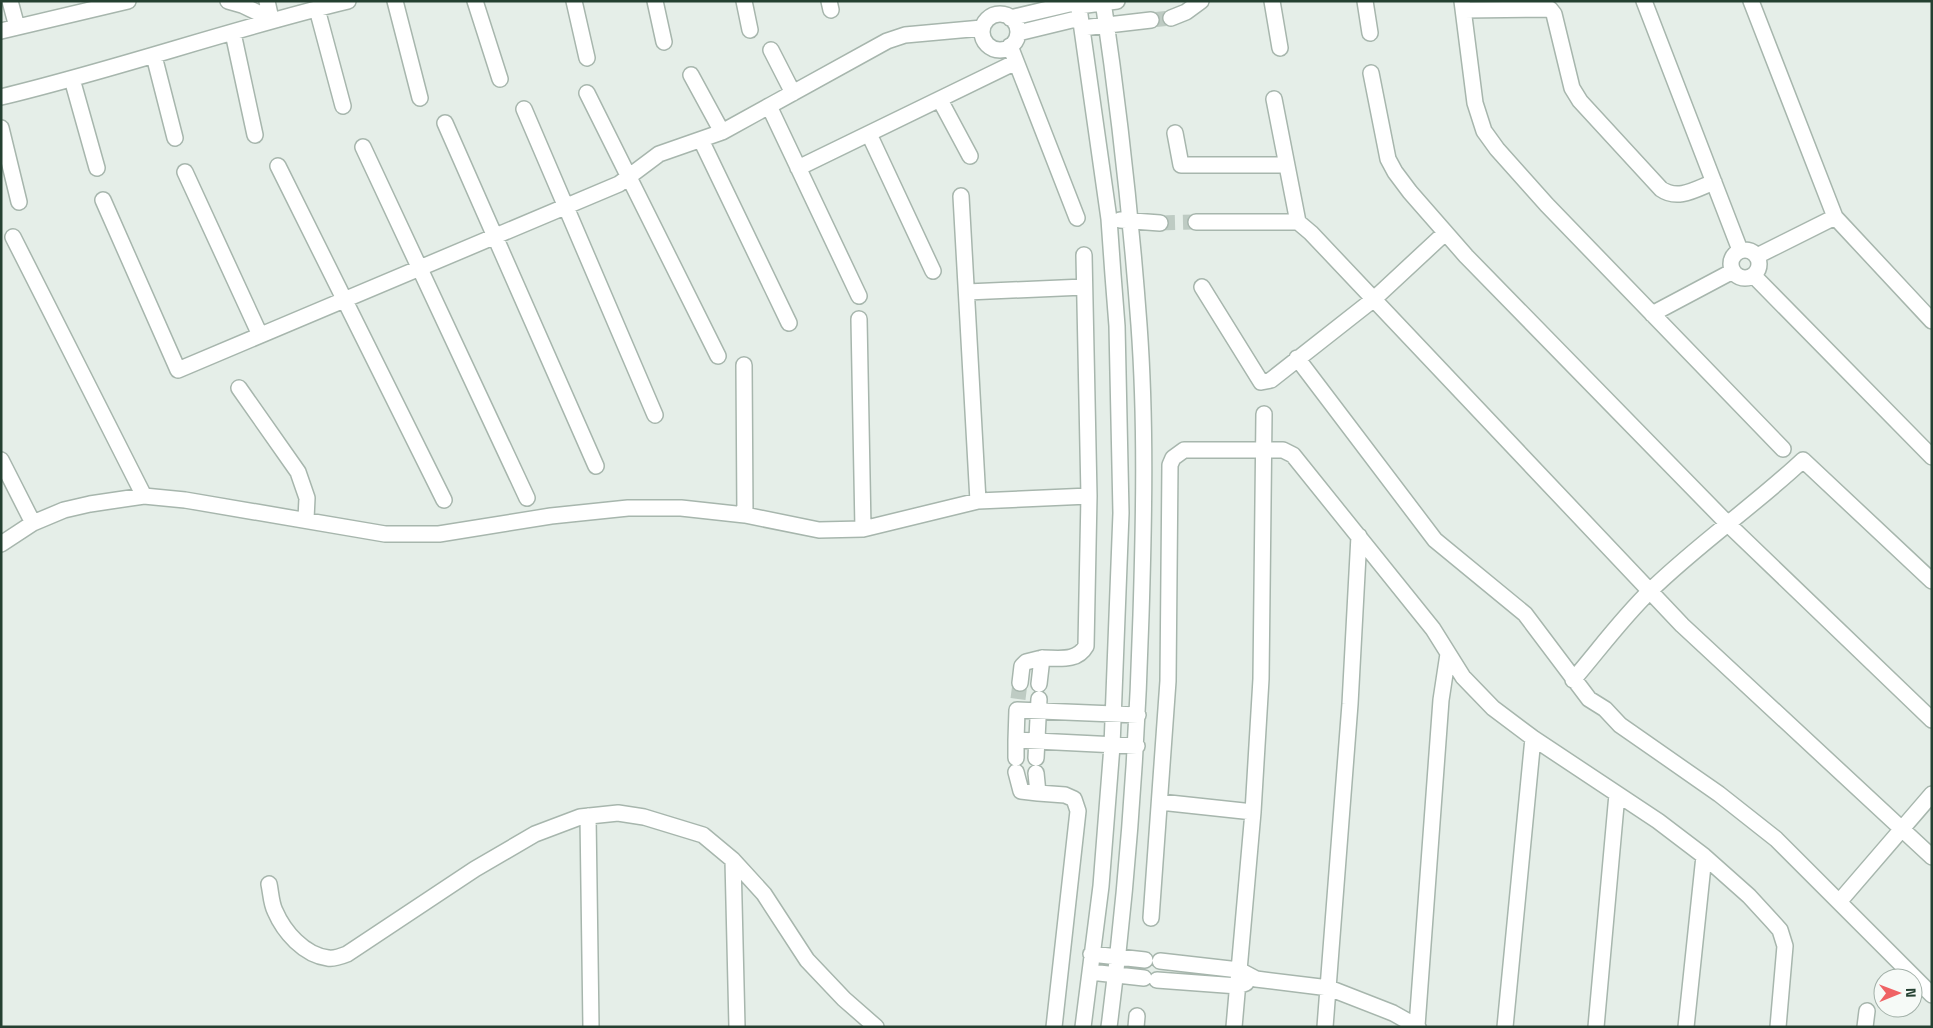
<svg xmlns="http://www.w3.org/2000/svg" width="1933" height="1028" font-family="'Titillium Web',sans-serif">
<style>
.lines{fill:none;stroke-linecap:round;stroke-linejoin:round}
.minor-tunnel{stroke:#becbc3;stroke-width:15;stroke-dasharray:15 8;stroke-linecap:butt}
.minor-casing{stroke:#a7b6ad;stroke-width:18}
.minor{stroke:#fff;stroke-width:15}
</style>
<rect width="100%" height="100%" fill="#e5eee8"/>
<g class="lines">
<!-- minor-tunnel -->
<path class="minor-tunnel" d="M1151 20 1171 18
M1160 223 1196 222
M1018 699 1020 683"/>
<!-- minor casing -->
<g class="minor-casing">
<path id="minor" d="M10 1 17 27
M228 1 242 5 271 19
M267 1 271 19
M395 1 420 98
M475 1 500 79
M574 1 587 58
M655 1 664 42
M744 1 750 30
M829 1 831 10
M1078 1 1109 219 1113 275 1117 326 1121 513 1112 746 1101 886 1083 1027
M1103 1C1119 109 1131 217 1139 325 1146 421 1144 518 1141 615 1137 753 1127 890 1109 1027
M1272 1 1280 48
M1365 1 1370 33
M1462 1 1475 103 1484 131 1497 149 1547 205 1783 449
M1644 1 1740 250
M1751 1 1835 217 1932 321
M1079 6 1117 1
M317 9 343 106
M1464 10 1550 9 1554 14 1572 88 1580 101 1661 189C1678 201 1696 189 1714 182
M982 32a18 18 0 1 1 36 0a18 18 0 1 1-36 0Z
M1010 18 1078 2
M1171 18 1186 12 1201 1
M1082 28 1151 20
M1 31 128 1
M233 33 255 135
M1018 33 1080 18
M1010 46 1077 218
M771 50 793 93
M154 56 175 138
M1371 73 1388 159 1395 172 1410 192 1466 256 1728 524 1932 720
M691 75 722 132
M72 79 97 168
M587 93 718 356
M1 97C118 69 231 29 348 1
M1274 99 1298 222
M940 100 970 156
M769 106 859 296
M524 109 655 415
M445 123 596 466
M1 128 19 202
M1175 133 1181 165H1285
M869 134 933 271
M701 140 789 323
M363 147 527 498
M278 166 444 500
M798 168 1016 62
M185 172 260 335
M961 196 978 501
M103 200 178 370 619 184 659 154 722 132 887 41 905 35 982 28
M1120 220 1160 223
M1196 222H1298L1311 233 1682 625 1932 857
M13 237 144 496
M1731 264a14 14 0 1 1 28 0a14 14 0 1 1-28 0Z
M1084 255 1089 496
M1757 256 1835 217
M1754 276 1932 457
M1202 287 1261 382 1271 380 1374 299 1445 233
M967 292 1084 287
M1652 314 1733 271
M859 319 863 529
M1297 358 1435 540 1525 614 1589 699 1605 709 1620 725 1719 794 1776 839 1932 995
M744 365 745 515
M239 388 298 472 307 498 306 519
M1 460 33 523
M1 544 33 523 64 510 90 504 144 496 185 500 385 534H439L551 516 628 508H681L745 515 819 530 863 529 978 501 1089 496 1086 646C1077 662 1059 658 1042 658
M1573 680C1598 651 1622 618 1650 591 1698 544 1754 506 1803 460L1932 581
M1020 683 1022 666 1026 662 1042 658 1039 684
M1016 740V758
M1137 746 1016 740 1017 710 1138 715
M1036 758 1039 699
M1016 772 1021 791 1038 793 1036 773
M1038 793 1065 795 1074 799 1078 811 1054 1027
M1160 802 1253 812
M588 816 591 1027
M733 860 737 1027
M269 884C271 893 271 903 275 911 284 932 304 955 328 958 334 959 342 956 347 954L475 869 535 834 580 817 618 813 644 817 703 835 733 860 764 894 807 960 844 999 876 1027
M1839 902 1932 794
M1151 918 1168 681 1170 465 1173 458 1184 450H1283L1293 455 1433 629 1463 677 1493 708 1533 738 1658 821 1704 856 1749 896 1772 921 1780 930 1785 946 1778 1027
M1091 954 1145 960
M1160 961 1239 970 1256 979 1329 988 1393 1013 1418 1027
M1090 972 1144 978
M1157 980 1238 986 1246 983
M1417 1026 1441 700 1448 654
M1136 1027 1137 1016
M1234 1027 1253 812 1261 679 1264 414
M1325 1027 1350 704 1359 536
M1505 1027 1533 738
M1596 1027 1617 794
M1686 1027 1704 856
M1865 1027 1867 1011"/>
</g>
<!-- minor -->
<use href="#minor" class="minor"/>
</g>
<!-- border -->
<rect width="1933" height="1028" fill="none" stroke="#244031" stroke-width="5"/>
<!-- north arrow -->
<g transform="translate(1898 993) rotate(89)"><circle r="24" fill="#f6faf7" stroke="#a2b0a8"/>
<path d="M0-4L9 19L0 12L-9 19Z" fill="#ef6264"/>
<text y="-8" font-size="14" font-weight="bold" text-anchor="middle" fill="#244031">N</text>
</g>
</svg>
